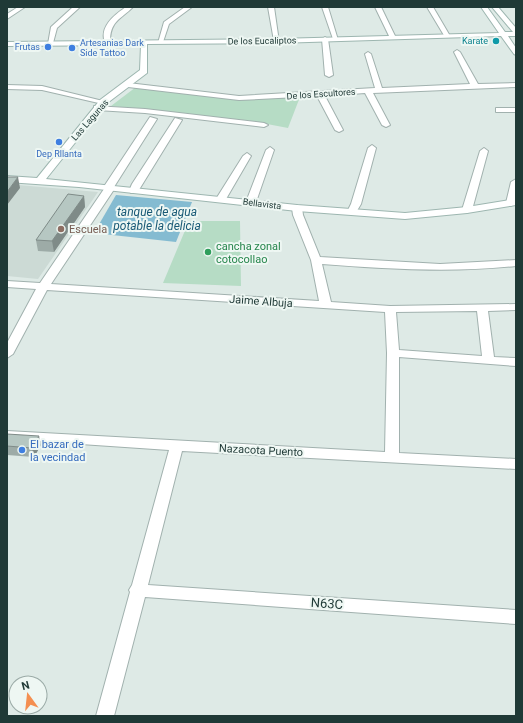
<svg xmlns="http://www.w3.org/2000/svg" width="523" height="723" font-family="Roboto,sans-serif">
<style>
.built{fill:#ccdad5}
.green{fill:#b6dcc5}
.water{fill:#84bbd1}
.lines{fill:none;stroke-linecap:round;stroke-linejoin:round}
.street-casing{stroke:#a1b1ae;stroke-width:2}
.secondary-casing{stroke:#9db6b0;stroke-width:2}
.street{fill:#fff;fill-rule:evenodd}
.secondary{fill:#fff;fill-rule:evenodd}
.wall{fill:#9daba7}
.shaded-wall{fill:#7f8b88}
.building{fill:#b6c7c2;stroke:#7f8b88}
.culture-dot{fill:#0f9aa8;stroke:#eef7f3;stroke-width:1.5}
.shop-dot{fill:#3f7fe0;stroke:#eef7f3;stroke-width:1.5}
.education-dot{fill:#8d6e63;stroke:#eef7f3;stroke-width:1.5}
.leisure-dot{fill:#2e9e5b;stroke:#eef7f3;stroke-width:1.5}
.labels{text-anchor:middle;stroke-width:4;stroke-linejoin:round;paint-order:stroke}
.far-street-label{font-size:9px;fill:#1f3936;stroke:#eef7f3}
.far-culture-label{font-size:9px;fill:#0d838f;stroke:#eef7f3;text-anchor:end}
.far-shop-label{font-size:9px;fill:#366cbe;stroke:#eef7f3;text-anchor:start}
.education-label{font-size:11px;fill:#785e54;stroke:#eef7f3;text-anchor:start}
.leisure-label{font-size:11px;fill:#27864d;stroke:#eef7f3;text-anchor:start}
.street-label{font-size:11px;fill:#1f3936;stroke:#eef7f3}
.shop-label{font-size:11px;fill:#366cbe;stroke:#eef7f3;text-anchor:start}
.water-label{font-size:12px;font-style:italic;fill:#195a76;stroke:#eef7f3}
.near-street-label{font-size:13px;fill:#1f3936;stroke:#eef7f3}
</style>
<rect width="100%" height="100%" fill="#deeae6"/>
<!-- built -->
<path class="built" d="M7 184 98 192 38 279 7 276Z"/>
<!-- green -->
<path class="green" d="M136 87 240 100 300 97 288 128 251 121 111 106Z
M189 221H240L241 286 163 283Z"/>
<!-- water -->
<path class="water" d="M116 195 192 202 176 242 94 233Z"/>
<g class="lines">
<!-- street casing -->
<g class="street-casing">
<path id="street" d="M18 7H25L7 19V14Z
M73 7H80L57 28 53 43 48 44 51 27Z
M126 7H133C120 20 110 21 110 42L105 43C99 27 114 15 126 7Z
M185 7H192L169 24 163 42 158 43 164 22Z
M268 7H274L279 42 274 41Z
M322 7H328L338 40 333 39Z
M375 7H381L396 38 395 39 390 38Z
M427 7H433L450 36 449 37H445Z
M325 37 328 39 333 75 329 77 325 75 322 39Z
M457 50 460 52 478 84 516 83V87L373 93 390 125 386 127 382 125 365 93 325 96 343 130 339 132 335 130 317 96 239 100 128 87 124 85 128 83 239 96 375 88 365 54 368 52 371 54 382 88 470 84 454 52Z
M7 85 42 86 107 102 103 104 42 90 7 89Z
M94 106 145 109 264 123 268 125 264 127 145 113 97 110H94Z
M496 108H516V112H496Z
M150 117 157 119 114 187 115 188 51 284 319 301 311 260 293 215 292 208 297 205 302 208 303 215 320 257 440 264 516 260V266C451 273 387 269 322 264L331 302 390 306 516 304V310L488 311 494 357 516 358V366L399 357V453L516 459V469L182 451 148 585 516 610V624L145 597 114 716H96L130 592 129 590 132 585 169 450 7 439V431L385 452 387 353 385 312 47 290 13 354 7 358V343L36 289 7 287V281L40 283 104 189 103 188ZM477 311 482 356 399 350 396 312Z
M175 118 182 120 137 193H131L129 191 132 184Z
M372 145 376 148 361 204 355 214H349L347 212 351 204 368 148Z
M270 147 274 150 256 202 254 204H248L246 202 266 150Z
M484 148 488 151 472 210 467 213 464 212 462 210 480 151Z
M247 153 251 156 226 199 221 202 218 201 216 199 243 156Z
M516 179V203L511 206 508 205 506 203 511 182Z"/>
</g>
<!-- secondary casing -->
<g class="secondary-casing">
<path id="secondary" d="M481 7H487L505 32H513L492 7H498L516 28V36H508L516 48V55L514 54 501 36 277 43 147 44V73L106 104 46 179 297 205 405 213 467 207 516 199V205L467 213 405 219 297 211 79 187 7 182V176L37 178 100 100 140 70 141 45 7 46V42L277 39 499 33Z"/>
</g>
<!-- street -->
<use href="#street" class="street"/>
<!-- secondary -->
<use href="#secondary" class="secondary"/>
</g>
<!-- wall -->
<path class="wall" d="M84 196 85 207 54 252 38 251 36 240Z
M7 434 41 445 34 457 7 455Z"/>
<!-- shaded-wall -->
<path class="shaded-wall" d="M18 177 20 188 7 205V192Z
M84 196 85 207 54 252 52 241Z
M39 436 41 445 34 457 32 448Z"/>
<!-- building -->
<path class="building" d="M7 177H18L7 192Z
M68 194 84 196 52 241 36 240Z
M7 434 39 436 32 448 7 446Z"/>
<!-- markers -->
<circle class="culture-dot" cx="496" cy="41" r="4"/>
<g class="shop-dot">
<circle cx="48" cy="47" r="4"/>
<circle cx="72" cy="48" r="4"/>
<circle cx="59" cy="142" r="4"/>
<circle cx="22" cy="450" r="4"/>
</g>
<circle class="education-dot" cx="61" cy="229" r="4"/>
<circle class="leisure-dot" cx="208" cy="252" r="4"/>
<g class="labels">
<!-- far-street labels -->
<g class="far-street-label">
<text transform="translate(262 41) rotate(-1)" y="3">De los Eucaliptos</text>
<text transform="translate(321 94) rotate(-4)" y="3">De los Escultores</text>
<text transform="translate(90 120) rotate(-49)" y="3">Las Lagunas</text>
<text transform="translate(262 204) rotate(7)" y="3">Bellavista</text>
</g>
<!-- far-culture labels -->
<g class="far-culture-label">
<text x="488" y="44">Karate</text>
</g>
<!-- far-shop labels -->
<g class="far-shop-label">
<text x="80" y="46">Artesanias Dark<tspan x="80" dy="10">Side Tattoo</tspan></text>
<text x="40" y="50" text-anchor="end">Frutas</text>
<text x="59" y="157" text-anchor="middle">Dep Rllanta</text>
</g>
<!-- education labels -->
<g class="education-label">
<text x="69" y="233">Escuela</text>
</g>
<!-- leisure labels -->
<g class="leisure-label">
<text x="216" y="250">cancha zonal<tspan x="216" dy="13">cotocollao</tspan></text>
</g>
<!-- street labels -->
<g class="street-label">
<text transform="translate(261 301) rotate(4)" y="4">Jaime Albuja</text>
<text transform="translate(261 450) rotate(3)" y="4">Nazacota Puento</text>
</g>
<!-- shop labels -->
<g class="shop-label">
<text x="30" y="448">El bazar de<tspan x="30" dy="13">la vecindad</tspan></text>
</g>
<!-- water labels -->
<g class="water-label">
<text x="157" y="216">tanque de agua<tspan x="157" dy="14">potable la delicia</tspan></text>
</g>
<!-- near-street labels -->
<g class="near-street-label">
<text transform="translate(327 603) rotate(4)" y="5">N63C</text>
</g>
</g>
<!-- border -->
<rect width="523" height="723" fill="none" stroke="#1f3936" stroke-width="16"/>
<!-- north arrow -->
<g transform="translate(28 695) rotate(345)"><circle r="19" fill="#eef7f3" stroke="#9baba7"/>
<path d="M0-3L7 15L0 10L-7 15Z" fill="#f48f51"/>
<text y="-6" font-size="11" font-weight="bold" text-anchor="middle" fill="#1f3936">N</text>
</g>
</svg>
